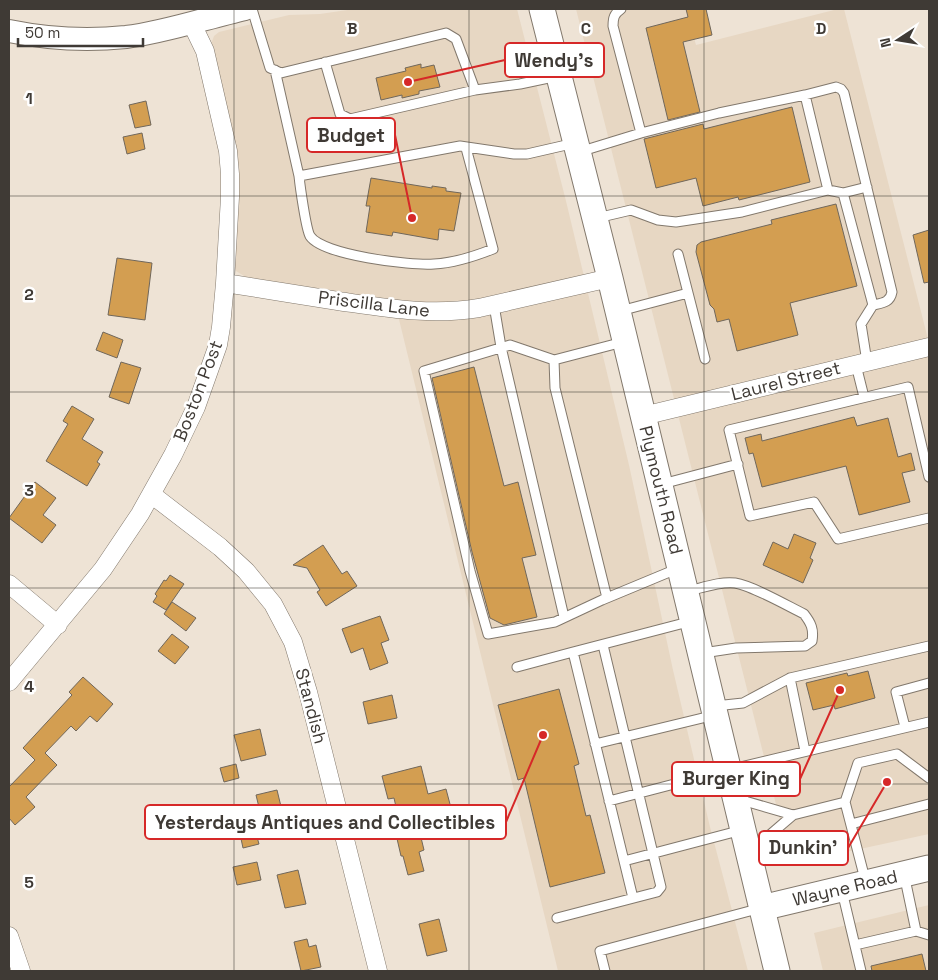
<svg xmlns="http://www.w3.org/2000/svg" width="938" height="980" font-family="'Space Grotesk',sans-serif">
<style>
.built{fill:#e7d7c3}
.building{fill:#d39e51;stroke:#70675b}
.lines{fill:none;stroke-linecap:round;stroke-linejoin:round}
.service-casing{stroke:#82786c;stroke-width:11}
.minor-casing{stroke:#82786c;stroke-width:19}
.tertiary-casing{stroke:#82786c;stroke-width:24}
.secondary-casing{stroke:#82786c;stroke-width:27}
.service{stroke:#fff;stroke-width:9}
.minor{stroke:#fff;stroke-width:18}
.tertiary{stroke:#fff;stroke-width:22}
.secondary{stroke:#fff;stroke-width:25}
.grid{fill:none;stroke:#3f3a35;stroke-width:1;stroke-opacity:0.55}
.labels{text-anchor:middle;stroke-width:5;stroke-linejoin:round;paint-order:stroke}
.street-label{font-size:18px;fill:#3f3a35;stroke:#fff}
.grid-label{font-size:16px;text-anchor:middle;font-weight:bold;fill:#3f3a35;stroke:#fff;stroke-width:5;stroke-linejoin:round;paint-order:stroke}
.leader{fill:none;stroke:#d62828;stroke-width:2}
.callout-dot{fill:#d62828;stroke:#fff;stroke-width:2}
.callout{fill:#fff;stroke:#d62828;stroke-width:2}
.callout-label{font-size:19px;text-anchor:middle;font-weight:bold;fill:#3f3a35}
</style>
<rect width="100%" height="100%" fill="#eee3d5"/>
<!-- built -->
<path class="built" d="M354 9H517L566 201 629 465 673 670 710 827 748 971H558L395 303 249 279 236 271 233 262 211 44 214 36 219 32 289 15 320 14Z
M576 9H686L696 45 838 9H844L929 343V834L791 864Z
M929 905V971H823L814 933Z"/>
<!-- building -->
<path class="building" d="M686 9H706L712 35 683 42 700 112 668 120 646 28 688 17Z
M421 64V68L434 65 440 87 419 91V94L402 98V95L381 100 376 78 406 71 405 68Z
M146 101 151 125 135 128 129 105Z
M792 107 810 182 739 200 738 197 703 206 696 178 656 188 644 139 703 124 704 129Z
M142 133 145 149 127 154 123 137Z
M371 178 432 188V186L446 188V191L461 193 454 231 439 229 438 240 393 232 392 236 366 232 370 206H366Z
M836 204 857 286 790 303 798 335 737 351 729 319 717 322 714 309 710 305 696 252 697 245 701 242 772 224 771 220Z
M929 230V282L924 283 913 235Z
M117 258 152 263 145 320 108 315Z
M103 332 123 340 117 358 96 350Z
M121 362 141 368 129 404 109 397Z
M474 367 504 486 518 482 536 555 522 558 537 617 504 625 490 618 472 552 432 378Z
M72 406 94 419 82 439 103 452 97 462 100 464 87 486 46 461 68 424 63 421Z
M854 417 857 426 888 418 898 457 911 453 915 470 902 473 910 502 859 515 846 466 762 487 753 453 749 454 745 438 761 434 762 441Z
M35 482 56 498 43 515 56 525 42 543 9 518Z
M794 534 816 543 810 558 813 560 803 583 763 565 773 542 788 549Z
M323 545 342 574 347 571 357 586 326 606 317 592 320 590 307 568 293 565Z
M170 575 184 584 166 610 153 602 157 596 155 594 164 580 166 581Z
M172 602 196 618 186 631 164 614Z
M380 616 389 640 381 643 388 663 370 670 363 648 351 653 342 629Z
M172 634 189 647 175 664 158 651Z
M868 671 875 698 835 709 834 705 813 710 806 683 847 673 848 676Z
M83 677 113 704 97 722 90 716 76 731 71 726 45 753 57 765 26 797 35 807 15 825 9 818V787L35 760 23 748 72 695 69 692Z
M559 689 579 764 574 766 586 816 590 815 605 873 550 887 524 778 518 780 498 705Z
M392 695 397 718 368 724 363 702Z
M260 729 266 755 241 761 234 735Z
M236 764 239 778 224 782 220 768Z
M421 766 428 794 446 789 451 808 416 817 424 850 419 852 424 871 408 875 403 856H401L395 830 401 829 394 798 388 799 382 776Z
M277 790 285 823 264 828 256 795Z
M255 830 259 844 243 848 240 834Z
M257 862 261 880 237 885 233 867Z
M298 870 306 904 285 908 277 875Z
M439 919 447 951 427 956 419 924Z
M307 939 309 947 316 945 321 967 301 971 294 942Z
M922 954 926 971H872L871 966Z"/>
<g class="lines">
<!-- service casing -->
<g class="service-casing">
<path id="service" d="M252 9 270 68 281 73 446 33 456 39 475 90
M325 62 340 114 350 119 475 90 520 84 558 76
M275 70 299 176 460 146 514 154H527L575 143
M805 95 836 87 841 89 844 93 892 292C890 303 882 303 873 305
M641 133 719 113 805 95 828 190
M579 152 641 133 613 26C613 18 614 14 621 9
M299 176C300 186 306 229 310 236 322 255 411 266 434 264 455 263 473 257 493 249L466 148
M843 193 867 187
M597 218 631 210 658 220 676 222 742 212 828 190 843 193 873 305 861 324 867 362
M678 254 705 359
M494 305 501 347 564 617
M620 311 688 293
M623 342 554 360 510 345 424 371 470 571 488 634 555 622 602 600 679 568
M554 360 555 388 607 598
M856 365 864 397
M929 477 908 387 729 430 750 516 814 502 838 539 929 518
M662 484 738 464
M688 591C702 588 720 581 735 583 753 586 786 605 804 614 811 623 814 629 812 641L805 646 736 648 703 653
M692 621 573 652 624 861 742 830
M517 667 573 652
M790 678 805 751
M715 706 743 703 790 678 929 646
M905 727 896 692 929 683
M595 744 715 715
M738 799 793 815
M609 801 728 770 929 722
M851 824 929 804
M751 851 793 815 845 802
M624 861 633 898
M866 883 845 802 858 763 897 754 929 778
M842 891 861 971
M557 918 657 892 661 887 603 645
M916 931 929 935
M855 945 916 931 904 874
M605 971 600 951 761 908"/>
</g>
<!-- minor casing -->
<g class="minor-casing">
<path id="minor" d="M225 283C263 289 300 295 338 301 387 308 430 316 479 308L610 278
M643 416 929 347
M151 494 220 547 246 571 273 604 293 642 308 692 378 971
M9 584 58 625
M9 682 103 569 140 514 173 455 196 407 218 345 221 327 225 283 230 197V174L228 151 205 51 191 22
M9 936 21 971"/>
</g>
<!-- tertiary casing -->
<g class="tertiary-casing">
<path id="tertiary" d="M9 31C48 39 87 41 126 37 166 32 206 18 245 9"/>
</g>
<!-- secondary casing -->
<g class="secondary-casing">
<path id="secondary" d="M542 9 610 278 777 971
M761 908 929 868"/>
</g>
<!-- service -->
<use href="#service" class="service"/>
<!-- minor -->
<use href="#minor" class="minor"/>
<!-- tertiary -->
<use href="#tertiary" class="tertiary"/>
<!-- secondary -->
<use href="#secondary" class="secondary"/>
</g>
<!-- grid -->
<path class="grid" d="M234 9V971M469 9V971M704 9V971M9 196H929M9 392H929M9 588H929M9 784H929"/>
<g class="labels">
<!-- street labels -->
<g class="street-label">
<text transform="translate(374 304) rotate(7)" y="6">Priscilla Lane</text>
<text transform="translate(786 381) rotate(-14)" y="6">Laurel Street</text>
<text transform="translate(198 391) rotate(-69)" y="6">Boston Post</text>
<text transform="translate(661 490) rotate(76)" y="6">Plymouth Road</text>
<text transform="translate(311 706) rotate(75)" y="6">Standish</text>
<text transform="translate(845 888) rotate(-13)" y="6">Wayne Road</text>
</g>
</g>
<g class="grid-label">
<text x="352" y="34">B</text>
<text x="586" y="34">C</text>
<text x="821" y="34">D</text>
<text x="29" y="104">1</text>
<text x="29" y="300">2</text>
<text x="29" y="496">3</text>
<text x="29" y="692">4</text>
<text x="29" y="888">5</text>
</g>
<!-- callouts -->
<path class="leader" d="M408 82L505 60M412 218L395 135M840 690L800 779M543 735L506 822M887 782L848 848"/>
<g class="callout-dot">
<circle cx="408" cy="82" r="5"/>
<circle cx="412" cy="218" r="5"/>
<circle cx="840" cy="690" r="5"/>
<circle cx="543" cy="735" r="5"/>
<circle cx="887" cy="782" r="5"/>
</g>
<g class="callout">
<rect x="505" y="43" width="99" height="34" rx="5"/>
<rect x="307" y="118" width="88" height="34" rx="5"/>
<rect x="672" y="762" width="128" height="34" rx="5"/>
<rect x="145" y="805" width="361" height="34" rx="5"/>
<rect x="759" y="831" width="89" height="34" rx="5"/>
</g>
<g class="callout-label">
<text x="554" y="67">Wendy's</text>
<text x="351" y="142">Budget</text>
<text x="736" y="785">Burger King</text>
<text x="325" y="829">Yesterdays Antiques and Collectibles</text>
<text x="803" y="854">Dunkin'</text>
</g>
<!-- border -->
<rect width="938" height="980" fill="none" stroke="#3f3a35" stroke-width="20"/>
<!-- north arrow -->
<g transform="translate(898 40) rotate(258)" stroke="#ffffff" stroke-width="4" paint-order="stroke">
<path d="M0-4L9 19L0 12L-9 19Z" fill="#3f3a35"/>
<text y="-8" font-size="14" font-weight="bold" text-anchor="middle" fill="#3f3a35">N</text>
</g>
<!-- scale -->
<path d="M18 38v8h125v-8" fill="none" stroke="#3f3a35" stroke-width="2.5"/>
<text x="25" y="38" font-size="15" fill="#3f3a35" stroke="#ffffff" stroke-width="4" paint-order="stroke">50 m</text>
</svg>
